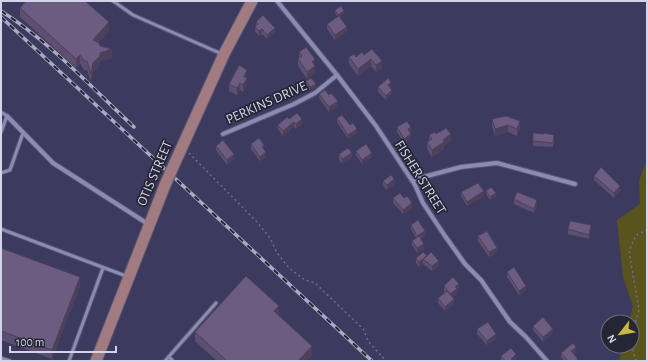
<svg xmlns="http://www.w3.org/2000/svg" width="648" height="362" font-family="'Alegreya Sans',sans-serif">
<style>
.green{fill:#59541e}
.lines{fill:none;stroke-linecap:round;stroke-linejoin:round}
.service-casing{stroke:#585775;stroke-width:5}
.minor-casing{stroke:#585775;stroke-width:6}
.secondary-casing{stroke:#585775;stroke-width:13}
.path{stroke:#6f6e8e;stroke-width:1.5;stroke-dasharray:2 3;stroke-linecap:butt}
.service{stroke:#8b8bb4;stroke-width:3}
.minor{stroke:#8b8bb4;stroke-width:4}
.secondary{stroke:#a17b80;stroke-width:11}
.rail-casing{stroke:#aaaac4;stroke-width:3.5}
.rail{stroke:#252535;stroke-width:2;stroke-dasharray:6;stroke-linecap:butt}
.secondary-bridge-casing{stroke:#585775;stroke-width:13;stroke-linecap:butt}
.secondary-bridge{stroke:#a17b80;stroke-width:11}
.wall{fill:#5d4f6f}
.shaded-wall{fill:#4c405a}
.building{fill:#6c5c81;stroke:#4c405a}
.labels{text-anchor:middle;stroke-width:3.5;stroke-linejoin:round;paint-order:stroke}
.street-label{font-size:14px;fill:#d3d3ea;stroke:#252535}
</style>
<rect width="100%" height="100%" fill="#3c3b5f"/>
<!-- green -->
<path class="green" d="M647 159V361H619L623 346H632V322H629L633 306 623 277 617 220 640 204 639 181Z"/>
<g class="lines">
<!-- service casing -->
<g class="service-casing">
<path id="service" d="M113 1 133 15 222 54
M1 112 7 116 1 132
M1 173 10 170 23 133
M1 229 126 276
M169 357 173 361
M1 358 10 361
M69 361 103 268
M165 361 216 303"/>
</g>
<!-- minor casing -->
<g class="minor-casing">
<path id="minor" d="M277 1 337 75 376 126 415 185 423 203 445 236 465 264 481 280 510 322 526 337 547 361
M7 116 53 163 148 224
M223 134 294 104 315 93 337 75
M412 180 461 167 497 163 575 184"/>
</g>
<!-- secondary casing -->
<g class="secondary-casing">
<path id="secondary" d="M173 167 224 54 252 1
M96 361 165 185"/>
</g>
<!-- path -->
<path class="path" d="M189 153 257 222 270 238 277 253 290 269 305 280 315 283 359 325 364 330 368 341 386 361
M636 361 632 347 635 324 639 310 629 251 636 235 647 230"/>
<!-- service -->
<use href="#service" class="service"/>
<!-- minor -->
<use href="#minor" class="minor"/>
<!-- secondary -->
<use href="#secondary" class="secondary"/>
<!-- rail casing -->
<g class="rail-casing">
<path id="rail" d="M1 11C50 42 91 87 134 127
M1 17 372 361"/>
</g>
<!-- rail -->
<use href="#rail" class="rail"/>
<!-- secondary-bridge casing -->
<g class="secondary-bridge-casing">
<path id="secondary-bridge" d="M165 185 173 167"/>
</g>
<!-- secondary-bridge -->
<use href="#secondary-bridge" class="secondary-bridge"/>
</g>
<!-- wall -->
<path class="wall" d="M20 8 109 31 98 43 100 46 112 58 100 61V65L93 72 91 82 87 70H84L80 63 76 68 20 17Z
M335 10 344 13 340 16 347 31 335 40 327 29V24L338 17 335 13Z
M256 22 275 33 267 39 262 34 259 36 255 31Z
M372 49 382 68 376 72 371 66 358 76 349 64V57H356L364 55Z
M299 52 315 59V73L307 79 298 66V59L299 58Z
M247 77V85L243 92 240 90 237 95 229 91V84Z
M306 81 316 87 310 90 306 83Z
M378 87H391L390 88 392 94 386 100 378 92Z
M319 94 338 106 329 112 319 98Z
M337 118 350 125 357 133 348 139 337 122Z
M289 119 302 124 296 129 294 127 283 136 278 129V125Z
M492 119 520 128 517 136 508 132 495 136 492 126Z
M397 127 411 132V139L404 143 397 132Z
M436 134 451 141 444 145V149L432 157 427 149V142L429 141V135Z
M544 134 554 140 553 147 533 146V141Z
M251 144 264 150 266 157 260 161 251 149Z
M216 146 234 159 227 165 216 150Z
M356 151 372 157 362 164 356 155Z
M339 154 352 158 342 164 339 159Z
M594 176 620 190 614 198 594 180Z
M383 181 394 184 387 190 383 185Z
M486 191 496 196 490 200 486 194Z
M461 192 484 196 467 206 461 196Z
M393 198 412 208 403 214 393 203Z
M514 199 537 205 534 213 514 204Z
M411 225 425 236 420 239 424 249 417 253 412 245V241L416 238 411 229Z
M568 229 591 230 589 239 568 234Z
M478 236 497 252 489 257 478 241Z
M1 248 80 286 52 359 1 340Z
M427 256 439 266 432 271 423 264 419 267 416 263V258Z
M507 272 526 290 519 295 507 277Z
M444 286 459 289 457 290V294L452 297 454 304 445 311 438 303V298L445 292 444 291Z
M533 326 553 333 543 342 533 330Z
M477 329 496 339 487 345 477 334Z
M195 332 312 355 306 361H217L195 341Z
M576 352 574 354 578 361H564L561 357V353Z
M501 356 516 359 514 361H501Z"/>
<!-- shaded-wall -->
<path class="shaded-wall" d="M344 11V13L338 17V15Z
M109 22V31L93 48V40Z
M347 27V31L335 40V35Z
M275 28V33L267 39V35Z
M262 29V34L259 36V31Z
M112 49V58L100 61V65L93 72 91 82V74L93 63 100 53Z
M80 55V63L76 68V59Z
M315 59V73L307 79V72L312 62Z
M371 59V66L358 76V69Z
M382 61V68L376 72V65Z
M247 70V77L244 84V77Z
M247 78V85L243 92V85Z
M391 82V87L388 90V85Z
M240 83V90L237 95V88Z
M316 84V87L310 90V87Z
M392 90V94L386 100V96Z
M338 101V106L329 112V107Z
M302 119V124L296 129V124Z
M520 121V128L517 136V129Z
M294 122V127L283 136V131Z
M508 125V132L495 136V129Z
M411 127V132L408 134V129Z
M357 129V133L348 139V135Z
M411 134V139L404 143V139Z
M451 134V141L444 145V149L432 157V150L443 140Z
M264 145V150L262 152V147Z
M266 152V157L260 161V157Z
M352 153V158L342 164V159Z
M372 153V157L362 164V160Z
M234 154V159L227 165V160Z
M394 179V184L387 190V185Z
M620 186V190L614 198V193Z
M484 191V196L467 206V202Z
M496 193V196L490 200V197Z
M537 200V205L534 213V209Z
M412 203V208L403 214V210Z
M591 225V230L589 239V235Z
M425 231V236L417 240V236Z
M424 244V249L417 253V248Z
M497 248V252L489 257V252Z
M427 256 423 259V264L419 267V262Z
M439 261V266L432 271V266Z
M80 277V286L52 359V350Z
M459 284V289L457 290V294L450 299V294L455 287Z
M526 286V290L519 295V291Z
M454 299V304L445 311V307Z
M279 306V315L274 311Z
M553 329V333L543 342V337Z
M496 334V339L487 345V341Z
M312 346V355L306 361H298Z
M576 347V352L571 356V351Z
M516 354V359L514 361H511V359Z"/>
<!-- building -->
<path class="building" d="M26 1H85L109 22 93 40 99 43 100 46 112 49 100 53V56L93 63 91 74 87 61H84L80 55 76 59 20 8Z
M341 6 344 11 338 15 335 10Z
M263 15 275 28 267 35 262 29 259 31 255 27 258 24 256 22Z
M339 16 347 27 335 35 327 24Z
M306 47 315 59 312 62 315 66 307 72 298 59 302 56 299 52Z
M372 49 382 61 376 65 371 59 358 69 349 57 354 54 356 57 362 52 364 55Z
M239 65 247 70 244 77 247 78 243 85 240 83 237 88 229 84Z
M311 78 316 84 310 87 306 81Z
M388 78 391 82 388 85 392 90 386 96 378 87Z
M325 90 329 95 331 93 338 101 329 107 319 94Z
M297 113 302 119 296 124 294 122 283 131 278 125 287 117 289 119Z
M342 115 350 125 353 123 357 129 348 135 337 118Z
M506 116 520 121 517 129 508 125 495 129 492 119Z
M407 121 411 127 408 129 411 134 404 139 397 127Z
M446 128 451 134 443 140 444 142 432 150 427 142 432 139 429 135 435 132 436 134Z
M533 133 544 134V133L554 135 553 143 533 141Z
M259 138 264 145 262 147 266 152 260 157 251 144Z
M223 140 234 154 227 160 216 146Z
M366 144 372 153 362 160 356 151Z
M348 148 352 153 342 159 339 154Z
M601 167 620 186 614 193 594 176Z
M391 175 394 179 387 185 383 181Z
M478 183 484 191 467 202 461 192Z
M491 187 496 193 490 197 486 191Z
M517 192 537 200 534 209 514 199Z
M400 193 404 198 407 196 412 203 403 210 393 198Z
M418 220 425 231 417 236 411 225Z
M570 221 591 225 589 235 568 229Z
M487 231 497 248 489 252 478 236Z
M419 236 424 244 417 248 412 241Z
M1 248 80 277 52 350 1 331Z
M423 252 427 256 431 252 439 261 432 266 423 259 427 256 419 262 416 258Z
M514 267 526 286 519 291 507 272Z
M246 276 279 306 274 311 312 346 298 361H227L195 332Z
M453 277 459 284 455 287 457 289 450 294 444 286Z
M447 291 454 299 445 307 438 298Z
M543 317 553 329 543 337 533 326Z
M488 322 496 334 487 341 477 329Z
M573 343 576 347 571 351 578 359 575 361H568L561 353Z
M511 348 516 354 511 359 513 361H505L501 356Z"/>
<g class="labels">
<!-- street labels -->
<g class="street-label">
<text transform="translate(266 102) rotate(-24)" y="5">PERKINS DRIVE</text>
<text transform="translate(154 173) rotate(-67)" y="5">OTIS STREET</text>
<text transform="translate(421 177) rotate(58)" y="5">FISHER STREET</text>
</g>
</g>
<!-- border -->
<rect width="648" height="362" fill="none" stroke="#d3d3ea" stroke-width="4"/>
<!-- north arrow -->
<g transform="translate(620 334) rotate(239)"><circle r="19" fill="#252535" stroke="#6b6b7d"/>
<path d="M0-3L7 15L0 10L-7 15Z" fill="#c7bb3c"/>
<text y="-6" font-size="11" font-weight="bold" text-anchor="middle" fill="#d3d3ea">N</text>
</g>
<!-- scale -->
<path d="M10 346v6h106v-6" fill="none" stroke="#d3d3ea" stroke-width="2"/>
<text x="16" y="346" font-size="12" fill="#d3d3ea" stroke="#252535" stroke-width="3" paint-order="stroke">100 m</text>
</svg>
